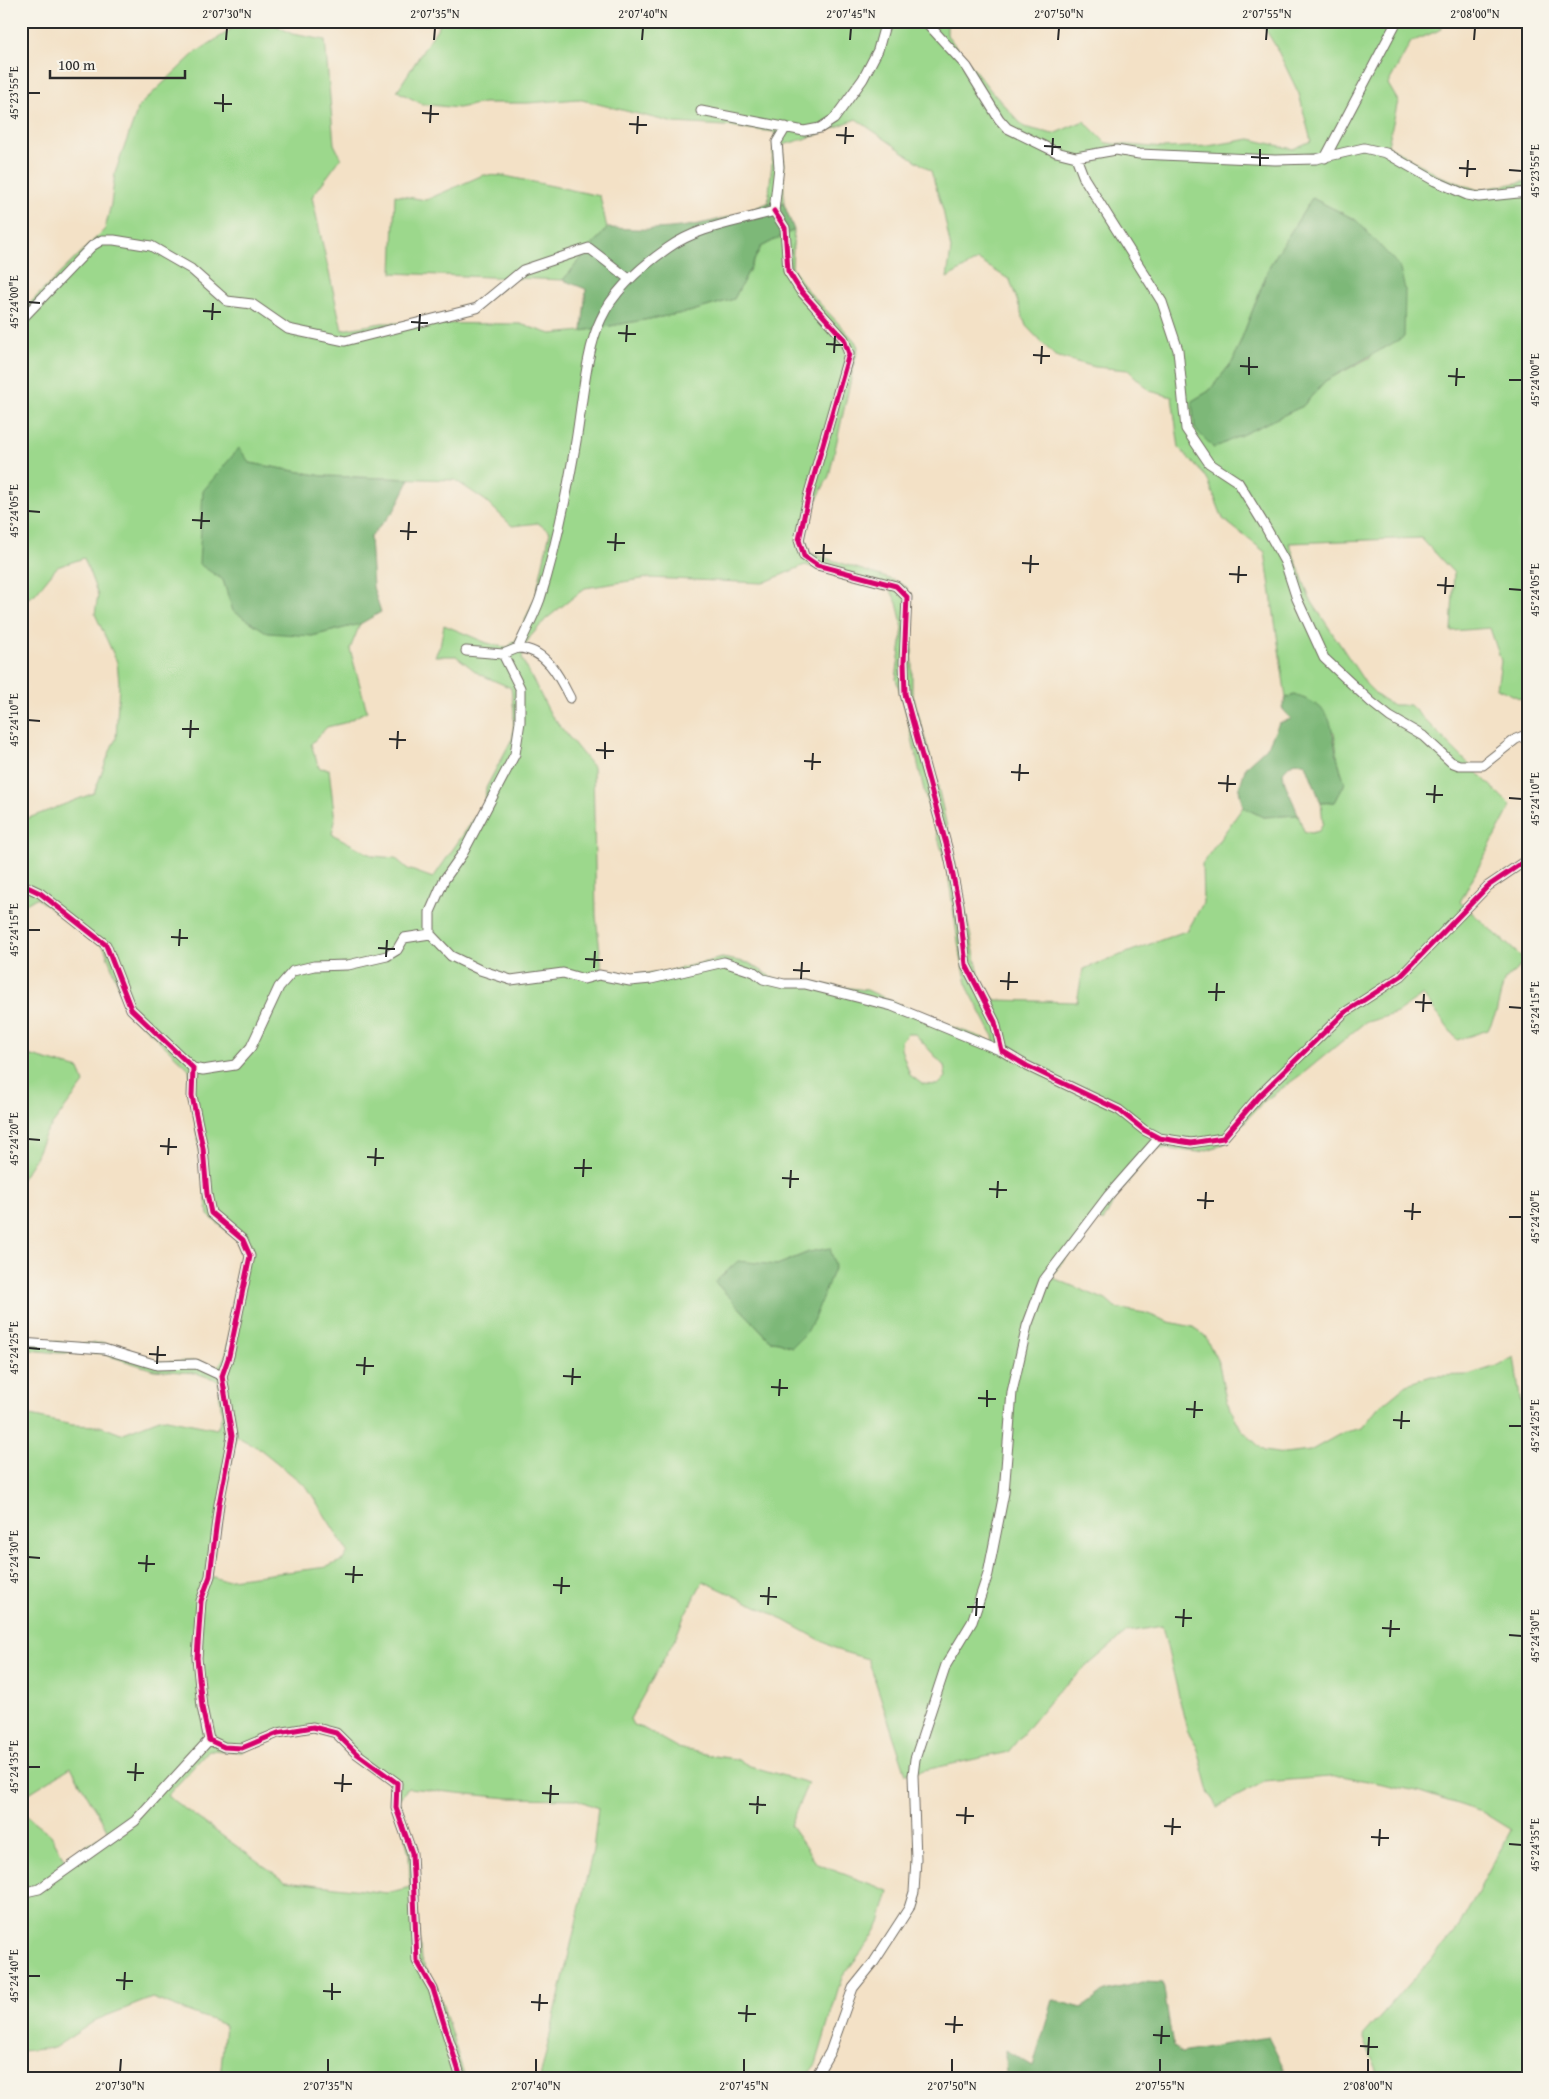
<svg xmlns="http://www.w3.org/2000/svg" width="1549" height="2099" font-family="'Gentium Book Plus',serif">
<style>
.green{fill:#9cd88c;stroke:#64825c;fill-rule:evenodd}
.forest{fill:#7db878;stroke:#547252}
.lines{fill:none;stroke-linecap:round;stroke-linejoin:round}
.minor-casing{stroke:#716b61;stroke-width:11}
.minor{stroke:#fff;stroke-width:9}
.cycleway-casing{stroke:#f7f3e8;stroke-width:8}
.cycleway{stroke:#d6006c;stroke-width:5}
.ticks{fill:none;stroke:#2b2b2b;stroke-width:2}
.neatline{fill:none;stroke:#2b2b2b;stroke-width:2}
.ticks-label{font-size:12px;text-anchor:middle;fill:#2b2b2b}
</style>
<rect width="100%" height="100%" fill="#f7f3e8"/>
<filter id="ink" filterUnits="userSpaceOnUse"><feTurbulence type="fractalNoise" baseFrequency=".02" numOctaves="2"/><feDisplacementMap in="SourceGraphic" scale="10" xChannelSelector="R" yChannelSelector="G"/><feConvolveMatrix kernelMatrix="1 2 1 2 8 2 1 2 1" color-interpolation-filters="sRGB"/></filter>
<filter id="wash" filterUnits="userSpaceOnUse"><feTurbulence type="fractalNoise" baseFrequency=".0096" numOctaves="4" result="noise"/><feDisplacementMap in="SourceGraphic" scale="20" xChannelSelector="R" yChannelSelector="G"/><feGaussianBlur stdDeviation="1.12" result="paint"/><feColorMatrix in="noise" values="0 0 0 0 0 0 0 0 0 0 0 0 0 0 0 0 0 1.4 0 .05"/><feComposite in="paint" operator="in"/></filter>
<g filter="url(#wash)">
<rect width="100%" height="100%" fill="#f3e1c6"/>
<!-- green -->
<path class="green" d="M241 21H268L292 34 325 40 334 144 341 158 312 197 342 330 382 323 520 324 551 334 582 331 689 312 734 299 761 247 794 230 792 267 807 290 855 341 858 347 829 476 818 497 804 536 810 553 896 581 907 587 912 617V692L937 782 982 988 996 1000 1077 1002 1083 969 1188 930 1203 903 1202 864 1243 807 1263 817 1298 815 1304 831 1311 833 1319 831 1323 823 1321 803 1335 802 1345 783 1338 761 1334 732 1294 695 1286 698 1265 552 1223 519 1207 478 1179 448 1172 397 1150 391 1128 370 1095 367 1055 356 1026 326 1010 280 978 260 947 278 951 249 943 210 931 171 856 119 814 136 783 145 784 204 768 203 775 132 725 126 674 123 578 99 528 103H483L458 108 422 104 397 91 442 21H947V35L992 92 1024 127 1053 134 1084 121 1106 143 1164 148 1208 146 1250 139 1293 149 1311 141 1299 94 1275 45 1260 21H1441L1442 29 1411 42 1388 84 1398 101 1388 145 1437 175 1478 190 1528 181V702L1497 688 1501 661 1490 628 1451 631 1454 573 1421 538 1289 543 1310 599 1366 684 1379 697 1393 705H1410L1511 806 1460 902 1526 961 1504 981 1496 1013 1488 1030 1457 1040 1423 995 1397 1013 1364 1023 1306 1071 1263 1102 1223 1145 1200 1152 1155 1148 1117 1195 1103 1222 1096 1218 1051 1277 1106 1300 1115 1308 1145 1313 1169 1322 1193 1327 1205 1336 1219 1364 1226 1400 1241 1429 1264 1451 1284 1454 1310 1451 1342 1433 1362 1428 1379 1407 1407 1384 1431 1376 1468 1375 1497 1366 1514 1357 1524 1425 1528 1432V2078H1380L1363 2037 1459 1927 1511 1830 1482 1812 1417 1791 1342 1776 1264 1782 1217 1807 1210 1795 1197 1746 1187 1730 1162 1626 1127 1632 1057 1692 1008 1752 906 1774 868 1659 840 1651 773 1614 703 1581 685 1614 676 1637 630 1719 633 1725 641 1727 678 1748 714 1756 736 1759 750 1766 808 1783 790 1825 817 1864 889 1891 880 1923 869 1942 842 1977 816 2064 805 2078H540L593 1850 598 1808 576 1799 508 1798 408 1788 399 1799 416 1853 417 1908 421 1960 437 1987 465 2078H220L225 2025 152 1998 96 2020 54 2048 21 2051V1804L28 1817 51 1835 65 1861 108 1831 71 1767 26 1795 21 1801V1414L72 1425 100 1426 121 1434 162 1418 217 1429 222 1416 218 1380 195 1373 154 1370 100 1353H58L21 1349V1338L78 1344 104 1343 158 1362 197 1361 218 1367 226 1355 247 1256 240 1242 208 1215 189 1069 128 1011 104 947 36 898 21 907V821L94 793 112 746 116 739 119 682 117 662 95 614 98 595 84 558 57 567 35 594 21 602V312L105 229 111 204 115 173 139 106 195 53 226 33ZM1312 198 1356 220 1371 357 1325 381 1303 406 1213 448 1192 401 1209 391 1233 361 1270 265ZM250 463 323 476 455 480 486 501 512 526 538 523 550 532 536 595 517 639 507 648 487 643 444 625 440 646 435 656H456L479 674 511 688 514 712 513 737 486 788 485 803 433 878 408 869 395 858 373 856 332 834 335 821 329 769 319 768 311 744 327 727 344 723 367 711 350 649 360 624 312 636 233 611 223 580ZM805 565 890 589 897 603 903 628 896 679 905 708 926 799 947 867 959 948 968 988 993 1036 994 1042 936 1021 867 990 775 979 749 963 722 958 660 973 620 975 602 969 596 916 593 767 551 715 522 659 524 648 530 637 546 619 585 588 648 578 763 583ZM907 1034H915L944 1066 946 1077 938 1085 922 1084 910 1075 901 1049V1041ZM809 1252 835 1266 827 1285 792 1347 779 1342 771 1341 715 1282 758 1264 777 1265ZM236 1436 260 1449 307 1487 348 1552 343 1560 327 1567 223 1580 210 1576ZM313 1731 334 1737 393 1785 409 1854 410 1887 387 1893 285 1881 167 1796 209 1750 242 1752 279 1736Z
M483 175 505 176 600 196 607 228 563 280 392 273 395 195 426 200Z
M21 1053 79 1069 84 1083 46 1133 33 1162 21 1180Z"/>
<!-- forest -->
<path class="forest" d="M1312 198 1356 220 1399 266 1405 289 1404 337 1325 381 1303 406 1214 448 1195 429 1192 401 1209 391 1233 361 1270 265Z
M768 203 784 204 794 230 761 247 734 299 689 312 582 331 586 289 563 280 607 228C623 228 638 230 654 229 693 228 732 218 768 203Z
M239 448 250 463 323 476 410 479 394 511 370 537 373 587 381 612 360 624 312 636 268 633 233 611 223 580 199 564 203 491Z
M1294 695C1337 708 1329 724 1338 760 1339 768 1343 776 1345 783L1335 802 1321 803 1306 764C1294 760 1291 763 1283 772 1284 788 1294 800 1298 815L1263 817 1243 807 1239 789 1246 766 1268 746 1279 723 1291 719 1282 708 1286 698Z
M830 1248 835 1266 814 1319 807 1332 792 1347 779 1342 771 1341 715 1282 738 1261 777 1265 809 1252Z
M1143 1982 1163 1983 1173 2047 1181 2052 1268 2037 1289 2078H1006L1005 2050 1033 2066 1053 2000 1082 2008 1105 1991Z"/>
</g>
<g filter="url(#ink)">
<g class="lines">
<!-- minor casing -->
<g class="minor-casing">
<path id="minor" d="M925 21 967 67 999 119 1007 128 1056 152 1076 157 1116 150 1139 154 1275 160 1316 159 1364 148 1386 153 1435 181 1467 195 1479 197 1528 192
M701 111 804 131 820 128 834 119 863 79 878 50 886 21
M1076 157 1084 178 1162 302 1178 350 1186 429 1209 463 1238 482 1265 526 1285 562 1297 599 1324 658 1371 702 1390 717 1423 736 1451 762 1459 765H1483L1516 739 1528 734
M1325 158 1397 21
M774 211 785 228 788 271 800 290 844 339 849 354 809 493 799 540 804 556 817 565 896 586 907 597 904 662 905 694 948 851 959 905 966 965 995 1022 1002 1051 1027 1066 1119 1110 1144 1130 1159 1138 1191 1143 1223 1138 1260 1095 1344 1013 1401 976 1488 886 1528 859
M21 320 92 246 102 240H114L151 246 191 269 227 301 252 304 288 329 345 341 477 308 523 270 589 248 629 279
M518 648C546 649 559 676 570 698
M466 651 503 654 518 648C525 632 534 616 540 599 556 548 567 494 576 441 582 406 586 349 601 319 614 290 642 266 668 248 699 226 738 222 774 211L779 167 777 142 786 127
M21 884 40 893 106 945 131 1009 193 1068 192 1096 203 1148 207 1194 211 1213 243 1240 250 1256 229 1356 222 1376 232 1436 219 1504 210 1576 201 1601 197 1658 202 1707 209 1740 224 1747 242 1748 278 1733 313 1727 336 1733 356 1753 397 1783 396 1808 412 1853 417 1961 433 1989 461 2078
M430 934 451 956 480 970 511 980 563 973 584 979 599 975 630 981 651 979 724 962 754 972 763 979 784 984H805L892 1006 1002 1051
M193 1068 203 1070 235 1065 251 1047 279 987 293 971 314 966 348 965 387 956 397 950 404 938 430 934V912L444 880 463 853 515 754 520 722V688L503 654
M21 1343 104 1349 157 1365 196 1364 222 1376
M21 1893 39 1889 135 1821 209 1740
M815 2078 830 2052 853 1988 874 1962 909 1908 914 1892 916 1859 913 1775 915 1759 946 1665 972 1622 988 1574 1004 1493 1012 1392 1027 1326 1044 1280 1108 1196 1159 1138"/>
</g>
<!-- minor -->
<use href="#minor" class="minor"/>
<!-- cycleway casing -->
<g class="cycleway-casing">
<path id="cycleway" d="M774 211 785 228 788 271 800 290 844 339 849 354 809 493 799 540 804 556 817 565 896 586 907 597 904 662 905 694 948 851 959 905 966 965 995 1022 1002 1051 1027 1066 1119 1110 1144 1130 1159 1138 1191 1143 1223 1138 1260 1095 1344 1013 1401 976 1488 886 1528 859
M21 884 40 893 106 945 131 1009 193 1068 192 1096 203 1148 207 1194 211 1213 243 1240 250 1256 229 1356 222 1376 232 1436 219 1504 210 1576 201 1601 197 1658 202 1707 209 1740 224 1747 242 1748 278 1733 313 1727 336 1733 356 1753 397 1783 396 1808 412 1853 417 1961 433 1989 461 2078"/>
</g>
<!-- cycleway -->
<use href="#cycleway" class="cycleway"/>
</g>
</g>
<!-- ticks -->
<path class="ticks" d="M226 40 227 28M434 40 435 28M642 40 643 28M850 40 851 28M1058 40 1059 28M1266 40 1267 28M1474 40 1475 28M28 93H40M214 103 232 104M223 112V94M422 113 439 114M430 123 431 105M629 124 647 125M637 134 638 116M836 135 854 136M845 144 846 127M1044 146 1061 147M1052 155 1053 138M1251 157 1269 158M1260 166V149M1459 168 1476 169M1509 170 1522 171M1467 177 1468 160M28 302 40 303M203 311 221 312M212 320 213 303M411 322 428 323M419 331 420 314M618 333 636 334M626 342 627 325M826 344 843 345M834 353 835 336M1033 355 1050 356M1041 364 1042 346M1240 366 1258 367M1249 375V357M1448 376 1465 377M1509 380H1522M1456 386 1457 368M28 511 40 512M192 520 210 521M201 529 202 512M400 531 417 532M408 540 409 522M607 542 625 543M615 551 616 533M815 553H832M823 562 824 544M1022 563 1039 564M1030 573 1031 555M1229 574 1247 575M1238 583 1239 566M1437 585 1454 586M1509 589 1522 590M1445 594 1446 577M28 720 40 721M182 729H199M190 738 191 720M389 739 406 740M397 749 398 731M596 750 614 751M605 759V742M804 761 821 762M812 770 813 753M1011 772 1029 773M1019 781 1020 764M1218 783 1236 784M1227 792 1228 775M1426 794 1443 795M1509 798 1522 799M1434 803 1435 785M28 930H40M171 937 188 938M179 946 180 929M378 948 395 949M386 957 387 940M585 959 603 960M594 968 595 951M793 970 810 971M801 979 802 962M1000 981 1018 982M1008 990 1009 972M1208 992H1225M1216 1001 1217 983M1415 1002 1432 1003M1509 1007 1522 1008M1423 1012 1424 994M28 1139 40 1140M160 1146 177 1147M168 1155 169 1138M367 1157 384 1158M375 1166 376 1148M574 1168H592M583 1177 584 1159M782 1178 799 1179M790 1188 791 1170M989 1189 1007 1190M997 1198 998 1181M1197 1200 1214 1201M1205 1209 1206 1192M1404 1211 1421 1212M1509 1217H1522M1412 1220 1413 1203M28 1348 40 1349M149 1354 166 1355M157 1364 158 1346M356 1365 374 1366M364 1375 365 1357M563 1376 581 1377M572 1385 573 1368M771 1387 788 1388M779 1396 780 1379M978 1398 996 1399M987 1407V1390M1186 1409 1203 1410M1194 1418 1195 1401M1393 1420 1410 1421M1509 1426H1522M1401 1429 1402 1411M28 1557 40 1558M138 1563 155 1564M146 1572 147 1555M345 1574 363 1575M353 1583 354 1566M553 1585 570 1586M561 1594 562 1577M760 1596 777 1597M768 1605 769 1587M967 1607H985M976 1616 977 1598M1175 1617 1192 1618M1183 1627 1184 1609M1382 1628 1400 1629M1509 1635 1522 1636M1390 1637 1391 1620M28 1767H40M127 1772 144 1773M135 1781 136 1763M334 1783 352 1784M342 1792 343 1774M542 1793 559 1794M550 1803 551 1785M749 1804 766 1805M757 1814 758 1796M956 1815 974 1816M965 1824 966 1807M1164 1826 1181 1827M1172 1835 1173 1818M1371 1837 1389 1838M1509 1844 1522 1845M1379 1846 1380 1829M28 1976H40M116 1980 133 1981M124 1990 125 1972M323 1991 341 1992M332 2000V1983M531 2002 548 2003M539 2011 540 1994M738 2013 756 2014M746 2022 747 2005M945 2024 963 2025M954 2033 955 2016M1153 2035 1170 2036M1161 2044 1162 2026M1360 2046 1378 2047M1368 2055 1369 2037M120 2072 121 2059M328 2072V2059M536 2072V2059M744 2072V2059M952 2072V2059M1160 2072V2059M1368 2072V2059"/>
<!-- margin -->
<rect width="1549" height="2099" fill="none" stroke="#f7f3e8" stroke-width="55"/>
<!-- scale -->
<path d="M50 70v8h135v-8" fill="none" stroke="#2b2b2b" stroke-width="2.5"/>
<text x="58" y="70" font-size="15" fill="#2b2b2b" stroke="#f7f3e8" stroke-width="4" paint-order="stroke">100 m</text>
<rect x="28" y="28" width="1494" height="2044" class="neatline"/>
<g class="ticks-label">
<text x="227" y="18">2°07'30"N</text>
<text x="435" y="18">2°07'35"N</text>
<text x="643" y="18">2°07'40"N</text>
<text x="851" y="18">2°07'45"N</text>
<text x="1059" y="18">2°07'50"N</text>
<text x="1267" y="18">2°07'55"N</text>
<text x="1475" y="18">2°08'00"N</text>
<text transform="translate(14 93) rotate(-90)" y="4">45°23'55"E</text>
<text transform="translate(1535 171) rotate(-90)" y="4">45°23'55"E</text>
<text transform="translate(14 302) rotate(-90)" y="4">45°24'00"E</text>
<text transform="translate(1535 380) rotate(-90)" y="4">45°24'00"E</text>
<text transform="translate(14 511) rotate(-90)" y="4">45°24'05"E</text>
<text transform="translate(1535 590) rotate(-90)" y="4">45°24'05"E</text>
<text transform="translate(14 720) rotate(-90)" y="4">45°24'10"E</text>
<text transform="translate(1535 799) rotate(-90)" y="4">45°24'10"E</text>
<text transform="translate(14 930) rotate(-90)" y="4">45°24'15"E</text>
<text transform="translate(1535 1008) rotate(-90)" y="4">45°24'15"E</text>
<text transform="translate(14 1139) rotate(-90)" y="4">45°24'20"E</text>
<text transform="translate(1535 1217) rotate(-90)" y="4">45°24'20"E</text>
<text transform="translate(14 1348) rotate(-90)" y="4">45°24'25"E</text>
<text transform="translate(1535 1426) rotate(-90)" y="4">45°24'25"E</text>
<text transform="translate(14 1557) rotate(-90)" y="4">45°24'30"E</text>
<text transform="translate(1535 1636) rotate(-90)" y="4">45°24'30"E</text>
<text transform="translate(14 1767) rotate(-90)" y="4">45°24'35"E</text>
<text transform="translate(1535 1845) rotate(-90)" y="4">45°24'35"E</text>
<text transform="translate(14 1976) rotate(-90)" y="4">45°24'40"E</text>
<text x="120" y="2090">2°07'30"N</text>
<text x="328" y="2090">2°07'35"N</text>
<text x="536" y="2090">2°07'40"N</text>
<text x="744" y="2090">2°07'45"N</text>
<text x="952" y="2090">2°07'50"N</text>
<text x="1160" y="2090">2°07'55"N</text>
<text x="1368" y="2090">2°08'00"N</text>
</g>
</svg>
